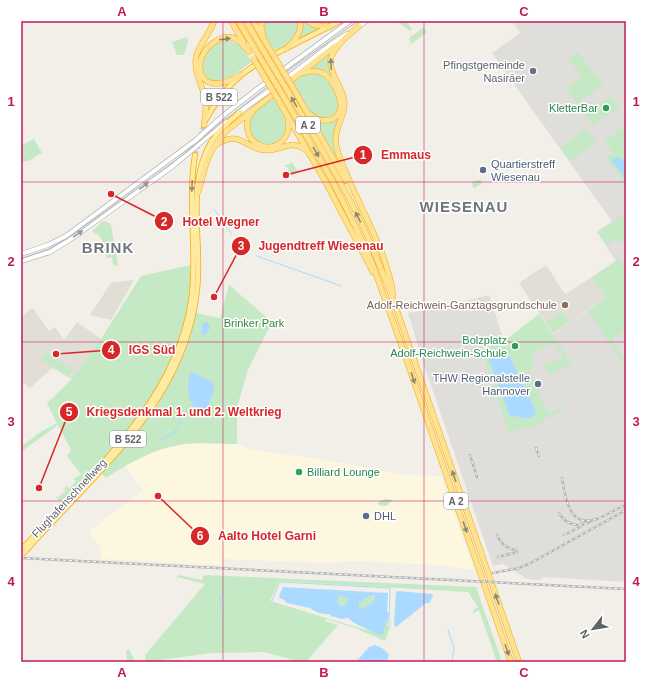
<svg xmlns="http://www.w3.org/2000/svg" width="647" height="683" font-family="Arial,sans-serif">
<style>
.commercial{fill:#fef7e0}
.industrial{fill:#e0deda}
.education{fill:#e1ded6}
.green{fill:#c5e8c5;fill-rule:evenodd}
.water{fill:#aadaff;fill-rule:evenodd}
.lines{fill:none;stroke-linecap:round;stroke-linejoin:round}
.stream{stroke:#aadaff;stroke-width:1}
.trunk-tunnel{stroke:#ccccc8;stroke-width:4.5;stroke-dasharray:4.5 2;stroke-linecap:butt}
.secondary-casing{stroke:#b6babf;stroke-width:5.5}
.trunk-casing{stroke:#f9ab00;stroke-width:6}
.motorway-casing{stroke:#f9ab00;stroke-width:6}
.secondary{stroke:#fff;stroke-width:4}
.trunk{stroke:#feeaa1;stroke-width:4.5}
.motorway{stroke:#fde293;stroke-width:5}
.tram{stroke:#b6b7b8;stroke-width:1}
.rail-casing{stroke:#b6b7b8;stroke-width:2.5}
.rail{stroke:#fff;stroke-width:1;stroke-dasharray:3;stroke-linecap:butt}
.motorway-bridge-casing{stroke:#f9ab00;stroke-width:6;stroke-linecap:butt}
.motorway-bridge{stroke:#fde293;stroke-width:5}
.oneway{fill:#8e8975}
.oneway2{fill:#979a9d}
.oneway3{fill:#97927c}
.grid{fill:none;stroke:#c2185b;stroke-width:1;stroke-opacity:0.55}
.worship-dot{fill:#6b7280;stroke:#fff;stroke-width:1.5}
.leisure-dot{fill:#2e9e5b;stroke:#fff;stroke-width:1.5}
.service-dot{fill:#5c6f8a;stroke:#fff;stroke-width:1.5}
.education-dot{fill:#8d6e63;stroke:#fff;stroke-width:1.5}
.labels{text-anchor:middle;stroke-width:3;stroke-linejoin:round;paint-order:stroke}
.shield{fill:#fff;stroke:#8f9295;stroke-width:1}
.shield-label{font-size:10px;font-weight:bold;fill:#5f6368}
.worship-label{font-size:11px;fill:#5b616d;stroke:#fff;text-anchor:end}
.leisure-label{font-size:11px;fill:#27864d;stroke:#fff;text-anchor:end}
.service-label{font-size:11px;fill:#4e5e75;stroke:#fff;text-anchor:start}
.education-label{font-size:11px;fill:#785e54;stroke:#fff;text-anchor:end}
.park-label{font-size:11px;fill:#348238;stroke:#fff}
.street-label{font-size:11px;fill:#5f6368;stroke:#fff}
.district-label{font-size:15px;font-weight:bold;letter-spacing:1px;fill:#70757a;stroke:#fff}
.leader{fill:none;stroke:#d62828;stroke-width:1.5}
.callout-dot{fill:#d62828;stroke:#fff;stroke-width:1.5}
.mark-label{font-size:12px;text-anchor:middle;font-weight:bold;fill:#fff}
.callout-label{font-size:12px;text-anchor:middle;font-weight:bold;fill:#d62828;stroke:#fff;stroke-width:3;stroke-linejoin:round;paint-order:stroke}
.neatline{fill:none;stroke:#c2185b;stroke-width:1.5}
.grid-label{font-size:13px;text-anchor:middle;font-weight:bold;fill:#c2185b}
</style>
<rect width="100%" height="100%" fill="#f1efe8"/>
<!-- commercial -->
<path class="commercial" d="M185 444H237L253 450 326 460 404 475 441 476 474 570 438 565 356 561 329 563 223 559V565L101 559 100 547 90 534 91 530 143 490 125 466 159 450Z"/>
<!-- industrial -->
<path class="industrial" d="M512 21H626V582L543 577 541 580 527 579 503 564 493 566 424 365 408 313 438 308 489 295 504 341 514 358 553 334 606 299 592 277 616 261 597 232 612 221 492 53 520 33Z"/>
<!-- education -->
<path class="education" d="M546 265 565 294 592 277 606 298 553 334 519 283Z
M134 280 111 320 90 315 111 283Z
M33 308 49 331 55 327 64 340 77 322 101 339 72 379 52 368 30 388 21 381V316Z"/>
<!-- green -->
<path class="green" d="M264 21H298C297 40 291 43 274 50L264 33Z
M302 21H305L309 24 323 28 296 41Z
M399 21H406L412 29 410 31 399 23Z
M423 28 427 32 411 44 409 38Z
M187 37 188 42 184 55H177L172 42Z
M227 40 239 44 252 62C242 67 232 80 221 81 208 83 199 72 202 60 203 56 209 48 213 45 216 42 223 41 227 40Z
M331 51 329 59 343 107 337 123V156L335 157 313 119 330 121 342 107 330 76 309 69Z
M578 52 603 85 577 103 566 88 581 78V75L568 59Z
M306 73H321C324 76 328 79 331 83 338 93 342 107 333 117L321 120 311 113 292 82Z
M611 96 619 107 593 125 585 115Z
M273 97C277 105 284 113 286 122 288 135 276 149 263 144 259 143 255 140 252 138L248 123 256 110Z
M626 125V185L606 158 613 153 604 141Z
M586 129 596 142 570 161 560 148Z
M34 139 42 153 28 161 21 162V145Z
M292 162 298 172 290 176 287 171 289 170 287 167H286L285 166Z
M477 180H481L482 183 475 188 473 187 472 182Z
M626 213V240L620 243 617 238 607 245 598 232Z
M103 221 108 222 111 225 118 265 114 266 111 257 104 259 107 257 102 250 105 248V246L98 234H95L92 231Z
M619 259 626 269V330L612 340 626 362V368L588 311 606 298 592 277Z
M191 265 190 290 187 309 200 314 220 318 229 285 272 322 248 370 237 407V444C220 444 201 442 184 444 155 448 130 462 106 478L95 467 61 502 55 496 58 497 65 491 64 489 67 486 69 488 76 481 74 479 81 474 67 456 71 450 58 425 21 452V447L39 433 57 423 47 403 72 379 101 339 141 276Z
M562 312 569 321 553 332 546 323Z
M539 314 572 363 549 375 545 366V363L548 362 550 364 564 357 554 342 531 354 536 364 530 367 531 372 524 377 525 378 530 375 537 388 539 387 541 390 538 392 549 413 561 407V403L564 409 546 418 538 425 509 432 482 352 497 342 504 341ZM496 349H501L506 350 536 411 520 418 513 415 492 352Z
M46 352 73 370 68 377 41 359Z
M385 499 393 500 386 506 378 505V502Z
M178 575 202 580 204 575 476 587 502 662H497L479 610 474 613 473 611 478 607 468 592 279 581 270 601 366 630 367 628 370 629H383L385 623 388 620V627H389L390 620 391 621 390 627 385 641 355 628 326 619 325 621 338 625 306 662H301L264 652 212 653 160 660 156 662H146L145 655 205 584 177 577Z
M343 596 349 599 346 604 343 606 339 605 337 601 339 597Z
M370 596 375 597V599L373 602 361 609 359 607V603Z
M129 649 135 662H127L126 651Z"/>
<!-- water -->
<path class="water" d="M616 157 626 161V179L611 160Z
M206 322 209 324 210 328 205 335 203 336 201 333 202 324Z
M496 349H501L506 350 536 411 534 416C522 421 519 415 510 416L489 360V356Z
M193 372 212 382 215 387 209 403 210 407 201 411C186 404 188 389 189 375Z
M283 587 388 593 387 612 389 613 388 620 385 623V628L383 629 384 633 380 635C371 630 355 625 348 618L342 619 331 616 330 614C323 615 315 612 310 608L287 603 284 600 280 598 279 596ZM342 596 349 599 346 604 343 606 339 605 337 601 339 597ZM370 596H375V599L373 602 361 609 359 607V603Z
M397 591 432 594 433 597 429 603H426L396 627 394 625 396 593Z
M375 645 382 648 389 654 387 662H356L369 647Z"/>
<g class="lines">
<!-- stream -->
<path class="stream" d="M214 209 232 235
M257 256 341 286
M157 442 173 434 186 410
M272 601 279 583 282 582 390 588 389 622
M221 611 220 598 225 591
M448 630 454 647 452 662"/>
<!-- trunk-tunnel -->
<path class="trunk-tunnel" d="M195 155 204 125"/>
<!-- secondary casing -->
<g class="secondary-casing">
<path id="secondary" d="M356 28 366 21
M276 75 350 21
M280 83 330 45 347 34
M238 113 273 88
M21 254 48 245 66 236 196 140 225 114 269 80
M21 261 50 252 68 241 173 166 226 121"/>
</g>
<!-- trunk casing -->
<g class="trunk-casing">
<path id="trunk" d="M265 59 340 21
M205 121C218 97 235 76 259 63
M21 550C87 478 176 403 191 301 198 252 187 203 195 155
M21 556C76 493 145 437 179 358 190 332 197 304 198 276 200 230 186 175 216 135 223 126 232 119 240 112"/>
</g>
<!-- motorway casing -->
<g class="motorway-casing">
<path id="motorway" d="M231 21 244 43
M238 21 258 54
M246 21 263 50
M253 21 268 46
M262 21 261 26 263 34
M308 21 314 25 329 27
M346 37C330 54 325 59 337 82 339 87 343 93 344 99 347 117 331 129 337 149 340 160 345 170 349 180 365 217 387 254 393 294
M344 39 359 26
M287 48C295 40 302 33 300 21
M303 73C321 67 330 75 337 91 339 96 341 101 341 106 339 123 321 124 310 114
M241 75C235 78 228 82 221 83 194 88 193 52 218 40 223 37 230 36 236 39 241 42 245 47 249 52
M292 86 346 181
M287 90C311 130 335 170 356 212 371 242 383 273 395 305L519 662
M282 94 332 180 357 230 372 263 400 341 511 662
M277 98 325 181 373 272
M253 111C243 122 246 141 262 146 278 151 291 136 288 121
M204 125C205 115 207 106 205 97 201 83 194 72 196 57 199 44 210 34 214 21
M217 144C241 130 244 148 264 150 282 152 290 137 307 151
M197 194C201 186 202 176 205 167 209 154 216 142 225 132L335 46"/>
</g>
<!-- secondary -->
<use href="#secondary" class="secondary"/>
<!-- trunk -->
<use href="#trunk" class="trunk"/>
<!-- motorway -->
<use href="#motorway" class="motorway"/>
<!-- tram -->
<path class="tram" d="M21 259 49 249 80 231 187 152 225 120 293 67 358 21"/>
<!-- rail casing -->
<g class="rail-casing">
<path id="rail" d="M536 448 539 456
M470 455 477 477
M562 478C565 497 569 529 597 519 607 515 616 509 626 505
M559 513C566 525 578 528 590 522
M497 535C501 544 507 549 516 550
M564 535 582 526
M498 557 517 552
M21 558 626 589
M493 573 519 568 529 564 626 510"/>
</g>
<!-- rail -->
<use href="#rail" class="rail"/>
<!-- motorway-bridge casing -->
<g class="motorway-bridge-casing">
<path id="motorway-bridge" d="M268 46 292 86
M263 50 287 90
M258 54 282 94
M253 58 277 98"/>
</g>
<!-- motorway-bridge -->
<use href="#motorway-bridge" class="motorway-bridge"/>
</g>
<!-- one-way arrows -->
<defs><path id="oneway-solid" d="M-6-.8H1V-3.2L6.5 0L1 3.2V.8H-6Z"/></defs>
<g class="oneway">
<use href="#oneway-solid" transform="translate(225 39) rotate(-7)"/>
<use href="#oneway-solid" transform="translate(331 64) rotate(-93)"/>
<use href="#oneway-solid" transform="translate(294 102) rotate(-120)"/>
<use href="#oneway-solid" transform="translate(316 152) rotate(60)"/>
<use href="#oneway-solid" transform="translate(358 217) rotate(-116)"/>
<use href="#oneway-solid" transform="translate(413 378) rotate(71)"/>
<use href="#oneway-solid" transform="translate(454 476) rotate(-109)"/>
<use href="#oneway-solid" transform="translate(465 527) rotate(71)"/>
<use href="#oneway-solid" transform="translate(497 599) rotate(-109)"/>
<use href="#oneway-solid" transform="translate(507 650) rotate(71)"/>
</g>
<g class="oneway2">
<use href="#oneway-solid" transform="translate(144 186) rotate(-35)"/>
<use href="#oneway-solid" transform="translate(78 234) rotate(-35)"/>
</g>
<use class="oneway3" href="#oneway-solid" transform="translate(192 186) rotate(92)"/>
<!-- grid -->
<path class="grid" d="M223 21V662M424 21V662M21 182H626M21 342H626M21 501H626"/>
<!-- markers -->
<circle class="worship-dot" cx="533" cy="71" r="4"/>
<g class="leisure-dot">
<circle cx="606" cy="108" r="4"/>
<circle cx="515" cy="346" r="4"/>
<circle cx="299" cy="472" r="4"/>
</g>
<g class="service-dot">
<circle cx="483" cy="170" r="4"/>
<circle cx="538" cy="384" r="4"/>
<circle cx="366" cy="516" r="4"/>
</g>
<circle class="education-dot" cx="565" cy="305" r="4"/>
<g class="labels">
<!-- shield labels -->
<g class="shield">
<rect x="201" y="89" width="36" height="16" rx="3"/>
<rect x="296" y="117" width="24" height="16" rx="3"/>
<rect x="110" y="431" width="36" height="16" rx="3"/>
<rect x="444" y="493" width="24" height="16" rx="3"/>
</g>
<g class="shield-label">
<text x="219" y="101">B 522</text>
<text x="308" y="129">A 2</text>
<text x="128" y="443">B 522</text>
<text x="456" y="505">A 2</text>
</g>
<!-- worship labels -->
<g class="worship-label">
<text x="525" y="69">Pfingstgemeinde<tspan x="525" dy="13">Nasiräer</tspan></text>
</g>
<!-- leisure labels -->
<g class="leisure-label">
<text x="598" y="112">KletterBar</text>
<text x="507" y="344">Bolzplatz<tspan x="507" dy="13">Adolf-Reichwein-Schule</tspan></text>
<text x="307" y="476" text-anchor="start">Billiard Lounge</text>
</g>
<!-- service labels -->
<g class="service-label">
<text x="491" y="168">Quartierstreff<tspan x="491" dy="13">Wiesenau</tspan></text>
<text x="530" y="382" text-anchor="end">THW Regionalstelle<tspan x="530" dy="13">Hannover</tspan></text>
<text x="374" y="520">DHL</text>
</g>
<!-- education labels -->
<g class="education-label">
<text x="557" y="309">Adolf-Reichwein-Ganztagsgrundschule</text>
</g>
<!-- park labels -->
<g class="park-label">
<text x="254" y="327">Brinker Park</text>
</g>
<!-- street labels -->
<g class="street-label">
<text transform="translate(69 498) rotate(-47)" y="4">Flughafenschnellweg</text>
</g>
<!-- district labels -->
<g class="district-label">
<text x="464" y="212">WIESENAU</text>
<text x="108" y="253">BRINK</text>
</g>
</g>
<!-- callouts -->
<path class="leader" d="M286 175L363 155M111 194L164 221M214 297L241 246M56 354L111 350M39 488L69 412M158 496L200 536"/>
<g class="callout-dot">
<circle cx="286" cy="175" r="4"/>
<circle cx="111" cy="194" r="4"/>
<circle cx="214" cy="297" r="4"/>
<circle cx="56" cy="354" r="4"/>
<circle cx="39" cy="488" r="4"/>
<circle cx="158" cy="496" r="4"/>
<circle cx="363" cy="155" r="10"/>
<circle cx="164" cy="221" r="10"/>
<circle cx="241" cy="246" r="10"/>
<circle cx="111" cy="350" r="10"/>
<circle cx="69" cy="412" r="10"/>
<circle cx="200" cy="536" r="10"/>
</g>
<g class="mark-label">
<text x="363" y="159">1</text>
<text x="164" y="226">2</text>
<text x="241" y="250">3</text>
<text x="111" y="354">4</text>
<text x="69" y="416">5</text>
<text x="200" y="540">6</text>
</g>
<g class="callout-label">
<text x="406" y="159">Emmaus</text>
<text x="221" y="226">Hotel Wegner</text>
<text x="321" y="250">Jugendtreff Wiesenau</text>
<text x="152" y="354">IGS Süd</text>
<text x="184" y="416">Kriegsdenkmal 1. und 2. Weltkrieg</text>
<text x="267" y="540">Aalto Hotel Garni</text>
</g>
<!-- border -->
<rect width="647" height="683" fill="none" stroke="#ffffff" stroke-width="44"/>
<!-- north arrow -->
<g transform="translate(593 629) rotate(239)" stroke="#ffffff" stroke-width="3" paint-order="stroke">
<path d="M0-3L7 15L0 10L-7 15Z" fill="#5f6368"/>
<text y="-6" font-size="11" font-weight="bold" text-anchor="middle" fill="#5f6368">N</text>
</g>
<rect x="22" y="22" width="603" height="639" class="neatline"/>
<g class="grid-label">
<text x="122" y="16">A</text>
<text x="324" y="16">B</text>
<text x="524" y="16">C</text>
<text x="11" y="106">1</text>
<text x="636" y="106">1</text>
<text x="11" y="266">2</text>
<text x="636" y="266">2</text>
<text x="11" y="426">3</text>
<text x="636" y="426">3</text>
<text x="11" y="586">4</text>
<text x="636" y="586">4</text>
<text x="122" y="677">A</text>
<text x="324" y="677">B</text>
<text x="524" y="677">C</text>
</g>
</svg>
